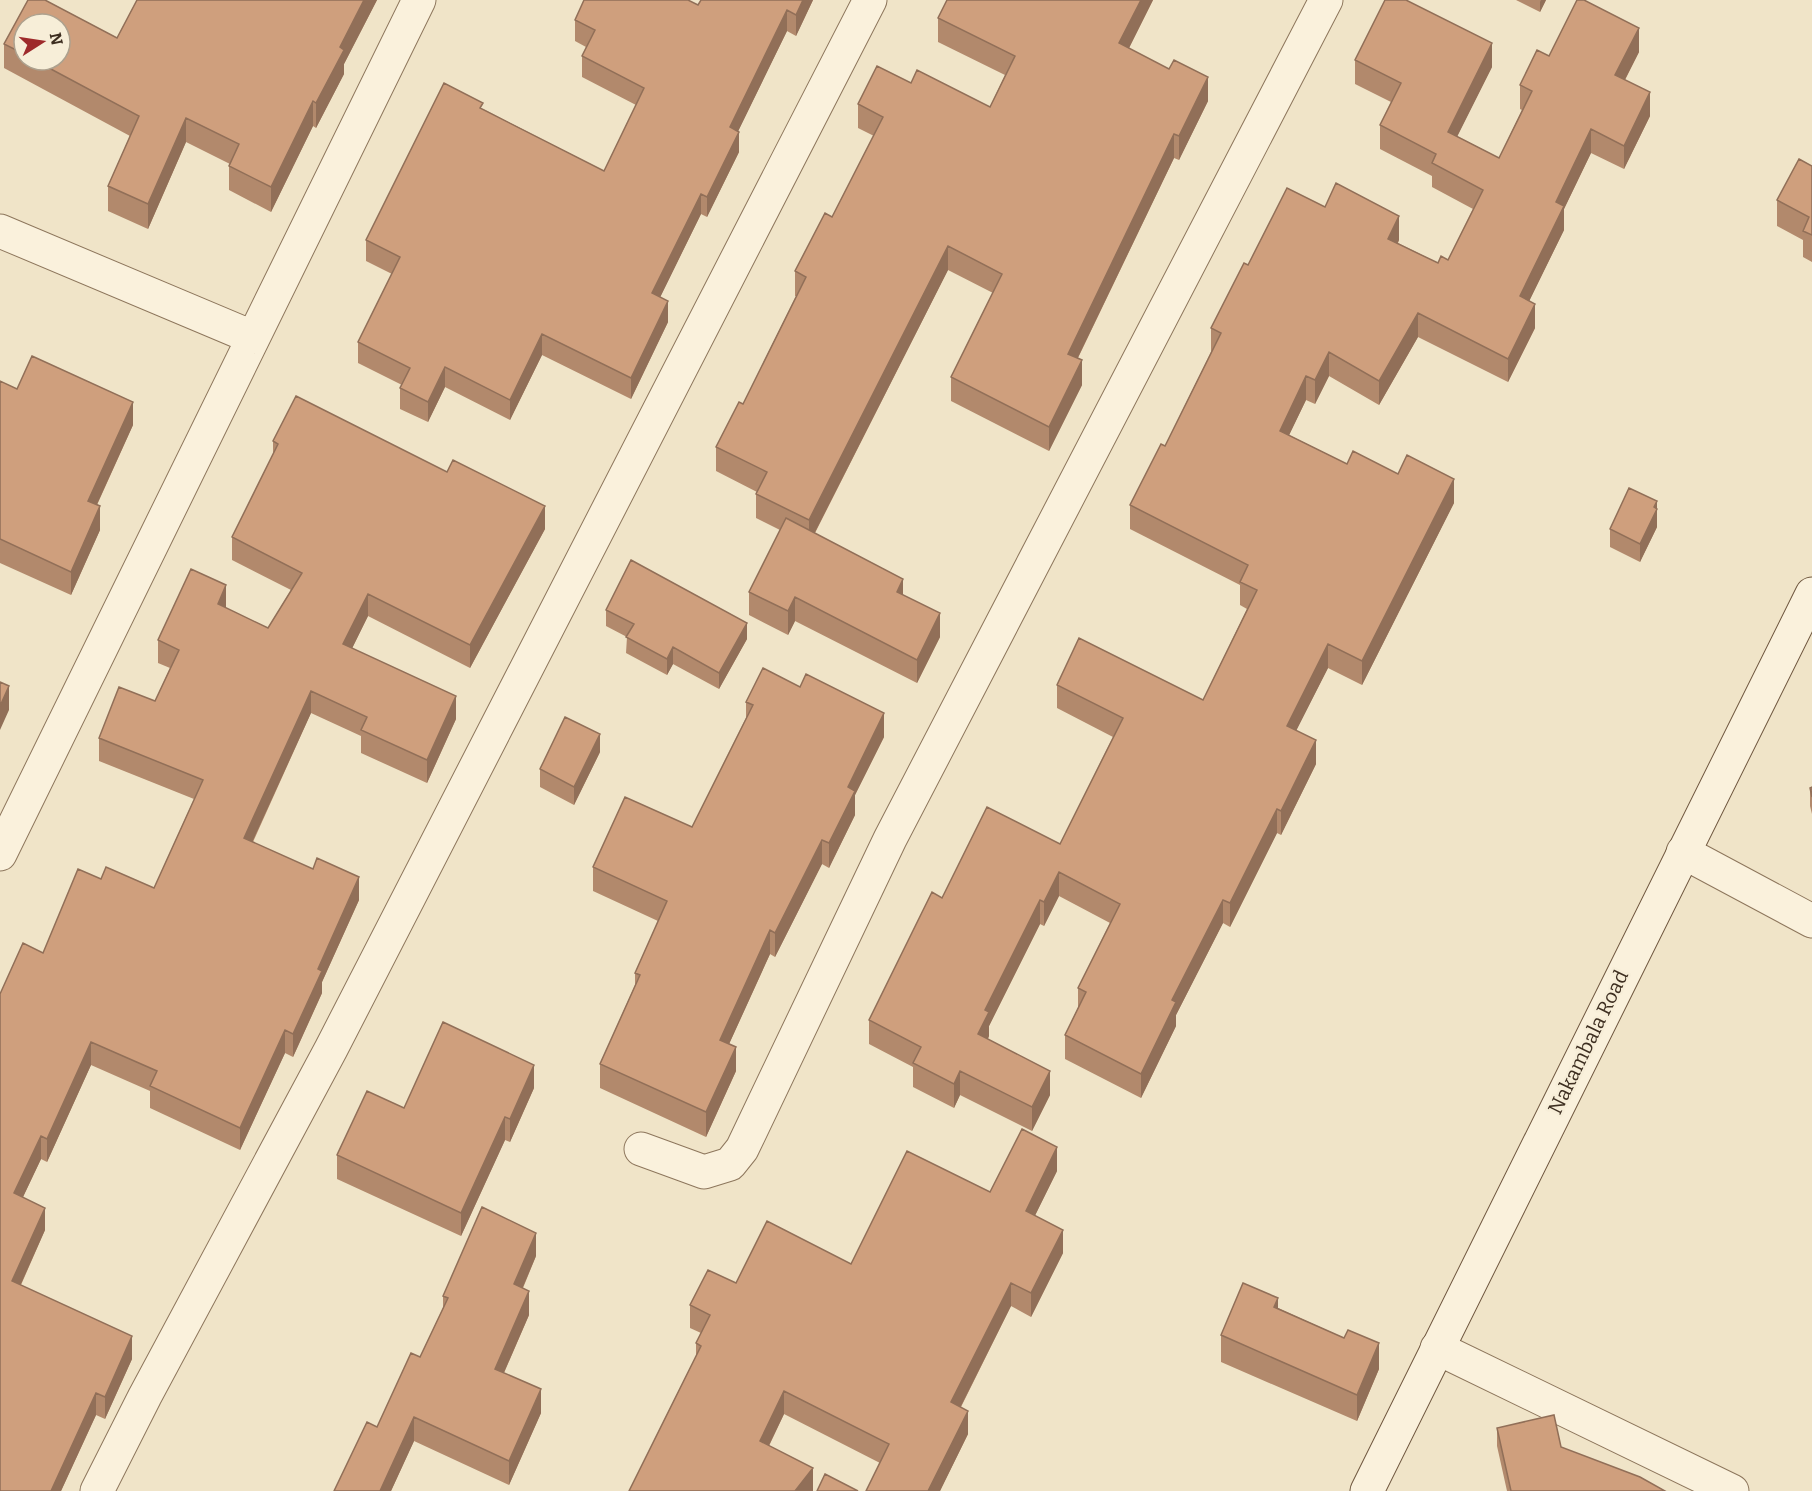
<svg xmlns="http://www.w3.org/2000/svg" width="1812" height="1491" font-family="Bitter,serif">
<style>
.lines{fill:none;stroke-linecap:round;stroke-linejoin:round}
.street-casing{stroke:#8d765c;stroke-width:35}
.secondary-casing{stroke:#6f573f;stroke-width:35}
.street{stroke:#faf1dc;stroke-width:33}
.secondary{stroke:#faf1dc;stroke-width:33}
.wall{fill:#b2896c;fill-rule:evenodd}
.shaded-wall{fill:#916f58}
.building{fill:#cf9f7d;stroke:#916f58;stroke-width:1.5}
.labels{text-anchor:middle;stroke-width:5;stroke-linejoin:round;paint-order:stroke}
.street-label{font-size:20px;fill:#3d2e20;stroke:#f7eed8}
</style>
<rect width="100%" height="100%" fill="#f0e4c8"/>
<g class="lines">
<!-- street casing -->
<g class="street-casing">
<path id="street" d="M0 231 252 337
M1683 852 1812 921
M0 854 419 0
M641 1149 704 1172 730 1164 742 1149 890 839 1326 0
M1437 1348 1732 1491
M97 1491 145 1396 331 1049 870 0"/>
</g>
<!-- secondary casing -->
<g class="secondary-casing">
<path id="secondary" d="M1367 1491 1812 594"/>
</g>
<!-- street -->
<use href="#street" class="street"/>
<!-- secondary -->
<use href="#secondary" class="secondary"/>
</g>
<!-- wall -->
<path class="wall" d="M28 0H45L117 38 137 0H377L344 64V74L316 128 313 126 271 212 229 190V166L230 164 186 142 148 229 108 211V186L130 136 4 68V44ZM24 24H60V60H24Z
M813 0 796 36 787 31 738 131 739 152 707 217 701 214 660 297 668 322 631 399 542 355 510 420 445 387 428 422 400 409V388L402 385 358 363V342L392 274 366 261V240L483 109 604 171 636 105 582 77V56L586 47 575 41V20L698 5Z
M947 0H1153L1129 48 1208 101 1179 160 1174 158 1078 358 1082 385 1049 451 951 401V377L993 293 948 270 815 533 903 595 940 637 917 683 795 621 788 635 749 615V592L780 530 756 518V494L757 492 716 471V447L743 404 796 296H795V271L832 217 874 136 858 128V104L911 83 990 107 1005 75 938 42V18Z
M1516 0H1546L1540 12Z
M1639 52 1625 80 1650 116 1624 169 1591 153 1564 209V230L1529 301 1535 328 1508 382 1418 337 1379 405 1329 376 1315 404 1306 400 1289 435 1347 464 1454 503 1362 685 1328 668 1296 730 1316 764 1281 835 1277 833 1230 927 1223 923 1176 1015V1026L1141 1098 1065 1059V1035L1078 1008V988L1110 923 1059 896 1044 926 1040 924 989 1026V1036L988 1039 1050 1095 1032 1131 960 1095 954 1108 913 1087V1067L869 1044V1020L942 898 1060 844 1113 737 1057 708V685L1203 700 1247 609 1240 605V585L1130 529V505L1165 446 1211 352V328L1248 265 1325 207 1399 240 1398 243 1438 263 1448 260 1473 209 1432 187V176L1380 149V125L1391 102 1355 84V60L1492 67 1457 136 1499 158 1522 110 1520 109V85L1549 56Z
M1812 166V262L1803 257V240L1777 226V200Z
M0 381 17 389 133 425 97 505 100 530 71 595 0 563Z
M273 441 545 529 470 668 368 616 352 648 456 719 427 783 361 753V736L311 713 253 842 359 900 322 982V993L293 1057 285 1053 240 1150 150 1108V1091L91 1065 47 1162 41 1159 23 1197 45 1230 21 1285 132 1359 105 1419 96 1415 61 1491H0V994L43 953 101 879 154 888 194 799 99 761V738L155 701 170 668 158 663V640L226 608 268 628 291 590 232 560V537L273 455Z
M1657 501V527L1640 562 1610 547V529Z
M606 610 747 639 719 689 673 664 667 675 626 653 627 637 606 626Z
M746 702 884 737 855 795V815L829 868 822 864 775 957 770 954 729 1044 736 1071 706 1137 600 1088V1064L635 985V973L658 921 593 891V867L692 827 746 718Z
M600 752 574 805 540 787V769Z
M1812 787V814L1810 806V788Z
M534 1088 510 1142 505 1140 461 1236 337 1179V1155L404 1108Z
M1057 1171 1035 1215 1063 1253 1031 1317 1011 1306 961 1407 968 1434 940 1491H866L880 1463 784 1414 769 1446 813 1491H629L696 1356V1343L701 1333 690 1328V1305L736 1283 851 1264 990 1192Z
M536 1256 523 1288 529 1315 504 1373 541 1413 509 1485 414 1441 391 1491H334L377 1427 420 1357 443 1308V1296Z
M1278 1308 1344 1338 1379 1369 1357 1421 1221 1362V1335Z
M1497 1428 1561 1447 1665 1491H1507L1497 1446Z"/>
<!-- shaded-wall -->
<path class="shaded-wall" d="M364 0H377L344 64V74L316 128V103L340 47Z
M803 0H813L796 36V15Z
M1141 0H1153L1119 68V43Z
M1541 0H1546L1540 12V2Z
M787 10V31L730 148V127Z
M1639 28V52L1615 99V75Z
M1492 43V67L1448 155V132Z
M1208 77V101L1179 160V136Z
M1650 92V116L1624 169V146Z
M313 101V126L271 212V187Z
M186 118V142L148 229V204Z
M1591 129V153L1564 209V230L1520 320V296L1556 202Z
M739 132V152L707 217V197Z
M1174 134V158L1068 378V354Z
M701 194V214L652 314V293Z
M1399 216V240L1388 262V239Z
M948 246V270L809 544V520Z
M668 301V322L631 399V378Z
M1535 304V328L1508 382V359Z
M1418 313V337L1379 405V381Z
M542 334V355L510 420V400Z
M1329 352V376L1315 404V380Z
M1082 360V385L1049 451V427Z
M445 367V387L428 422V402Z
M1306 376V400L1280 454V431Z
M133 402V425L88 524V501Z
M1454 479V503L1362 685V661Z
M1657 501V527L1640 562V544Z
M100 506V530L71 595V572Z
M545 506V529L470 668V645Z
M903 579V603L897 592Z
M226 585V608L218 604Z
M368 594V616L343 667V644Z
M795 597V621L788 635V611Z
M940 613V637L917 683V660Z
M747 623V639L719 689V673Z
M1328 644V668L1287 749V726Z
M673 647V664L667 675V659Z
M9 686V710L0 730V706Z
M311 691V713L244 860V838Z
M456 696V719L427 783V760Z
M884 713V737L855 795V815L829 868V843L848 787Z
M600 734V752L574 805V787Z
M1316 740V764L1281 835V811Z
M1277 809V833L1230 927V903Z
M822 840V864L775 957V933Z
M1059 872V896L1044 926V902Z
M359 877V900L322 982V993L293 1057V1034L318 969Z
M1040 900V924L989 1026V1036L978 1058V1034L985 1010Z
M1223 900V923L1176 1015V1026L1141 1098V1074L1172 1000Z
M770 930V954L720 1064V1040Z
M285 1030V1053L240 1150V1128Z
M91 1042V1065L47 1162V1139Z
M736 1047V1071L706 1137V1112Z
M534 1065V1088L510 1142V1119Z
M960 1071V1095L954 1108V1084Z
M1050 1071V1095L1032 1131V1107Z
M505 1117V1140L461 1236V1213Z
M41 1136V1159L14 1216V1193Z
M1057 1147V1171L1026 1234V1211Z
M45 1208V1230L12 1304V1281Z
M1063 1230V1253L1031 1317V1293Z
M536 1233V1256L514 1308V1284Z
M1011 1283V1306L951 1426V1402Z
M529 1291V1315L495 1393V1369Z
M1278 1298V1324L1274 1307Z
M132 1336V1359L105 1419V1397Z
M1379 1343V1369L1357 1421V1395Z
M541 1389V1413L509 1485V1461Z
M784 1391V1414L760 1464V1441Z
M96 1393V1415L61 1491H51Z
M968 1411V1434L940 1491H928Z
M414 1417V1441L391 1491H380Z
M813 1468V1491H795Z"/>
<!-- building -->
<path class="building" d="M28 0H45L117 38 137 0H364L340 47 344 50 316 103 313 101 271 187 229 166 239 144 186 118 148 204 108 186 139 116 34 60H60V24H24V54L4 44Z
M584 0H688L698 5 701 0H803L796 15 787 10 730 127 739 132 707 197 701 194 652 293 668 301 631 378 542 334 510 400 445 367 428 402 400 388 410 368 358 342 400 257 366 240 444 83 483 103 480 108 604 171 644 88 582 56 595 30 575 20Z
M947 0H1141L1119 43 1169 69 1174 60 1208 77 1179 136 1174 134 1068 354 1082 360 1049 427 951 377 1002 274 948 246 809 520 756 494 767 472 716 447 739 402 743 404 806 277 795 271 825 213 832 217 883 117 858 104 877 66 911 83 917 70 990 107 1015 56 938 18Z
M1385 0H1406L1492 43 1448 132 1499 158 1532 91 1520 85 1537 50 1549 56 1577 0H1584L1639 28 1615 75 1650 92 1624 146 1591 129 1556 202 1564 206 1520 296 1535 304 1508 359 1418 313 1379 381 1329 352 1315 380 1306 376 1280 431 1347 464 1353 451 1398 474 1407 455 1454 479 1362 661 1328 644 1287 726 1316 740 1281 811 1277 809 1230 903 1223 900 1172 1000 1176 1002 1141 1074 1065 1035 1086 992 1078 988 1120 904 1059 872 1044 902 1040 900 985 1010 989 1012 978 1034 1050 1071 1032 1107 960 1071 954 1084 913 1063 921 1047 869 1020 932 892 942 898 987 807 1060 844 1123 718 1057 685 1079 638 1203 700 1257 590 1240 582 1248 565 1130 505 1161 444 1165 446 1221 333 1211 328 1244 263 1248 265 1287 188 1325 207 1336 183 1399 216 1388 239 1438 263 1441 256 1448 260 1483 190 1432 163 1436 154 1380 125 1401 83 1355 60Z
M1799 159 1812 166V235L1803 231 1809 217 1777 200Z
M32 356 133 402 88 501 100 506 71 572 0 539V381L17 389Z
M296 396 447 472 453 460 545 506 470 645 368 594 343 644 456 696 427 760 361 730 367 717 311 691 244 838 313 869 317 858 359 877 318 969 322 971 293 1034 285 1030 240 1128 150 1086 157 1071 91 1042 47 1139 41 1136 14 1193 45 1208 12 1281 132 1336 105 1397 96 1393 51 1491H0V994L23 943 43 953 78 869 101 879 106 867 154 888 203 780 99 738 119 687 155 701 179 650 158 640 191 569 226 585 218 604 268 628 302 573 232 537 278 444 273 441Z
M1629 488 1657 501 1654 507 1657 509 1640 544 1610 529Z
M786 518 903 579 897 592 940 613 917 660 795 597 788 611 749 592Z
M631 560 747 623 719 673 673 647 667 659 626 637 634 624 606 610Z
M763 668 800 687 806 674 884 713 848 787 855 791 829 843 822 840 775 933 770 930 720 1040 736 1047 706 1112 600 1064 640 975 635 973 667 901 593 867 625 797 692 827 753 705 746 702Z
M0 682 9 686 0 706Z
M565 717 600 734 574 787 540 769Z
M1812 787V797L1810 788Z
M443 1022 534 1065 510 1119 505 1117 461 1213 337 1155 367 1091 404 1108Z
M1022 1129 1057 1147 1026 1211 1063 1230 1031 1293 1011 1283 951 1402 968 1411 928 1491H866L889 1444 784 1391 760 1441 813 1468 795 1491H629L701 1346 696 1343 710 1315 690 1305 708 1270 736 1283 767 1221 851 1264 907 1151 990 1192Z
M482 1207 536 1233 514 1284 529 1291 495 1369 541 1389 509 1461 414 1417 380 1491H334L367 1422 377 1427 411 1353 420 1357 448 1298 443 1296Z
M1243 1283 1278 1298 1274 1307 1344 1338 1348 1330 1379 1343 1357 1395 1221 1335Z
M1554 1415 1561 1447 1640 1477 1665 1491H1511L1497 1428Z
M825 1474 858 1491H817Z"/>
<g class="labels">
<!-- street labels -->
<g class="street-label">
<text transform="translate(1588 1042) rotate(-64)" y="7">Nakambala Road</text>
</g>
</g>
<!-- north arrow -->
<g transform="translate(42 42) rotate(78)"><circle r="28" fill="#f7eed8" stroke="#ada18e" stroke-width="1.5"/>
<path d="M0-4.5L10 22L0 15L-10 22Z" fill="#9e2a2b"/>
<text y="-9" font-size="16" font-weight="bold" text-anchor="middle" fill="#3d2e20">N</text>
</g>
</svg>
